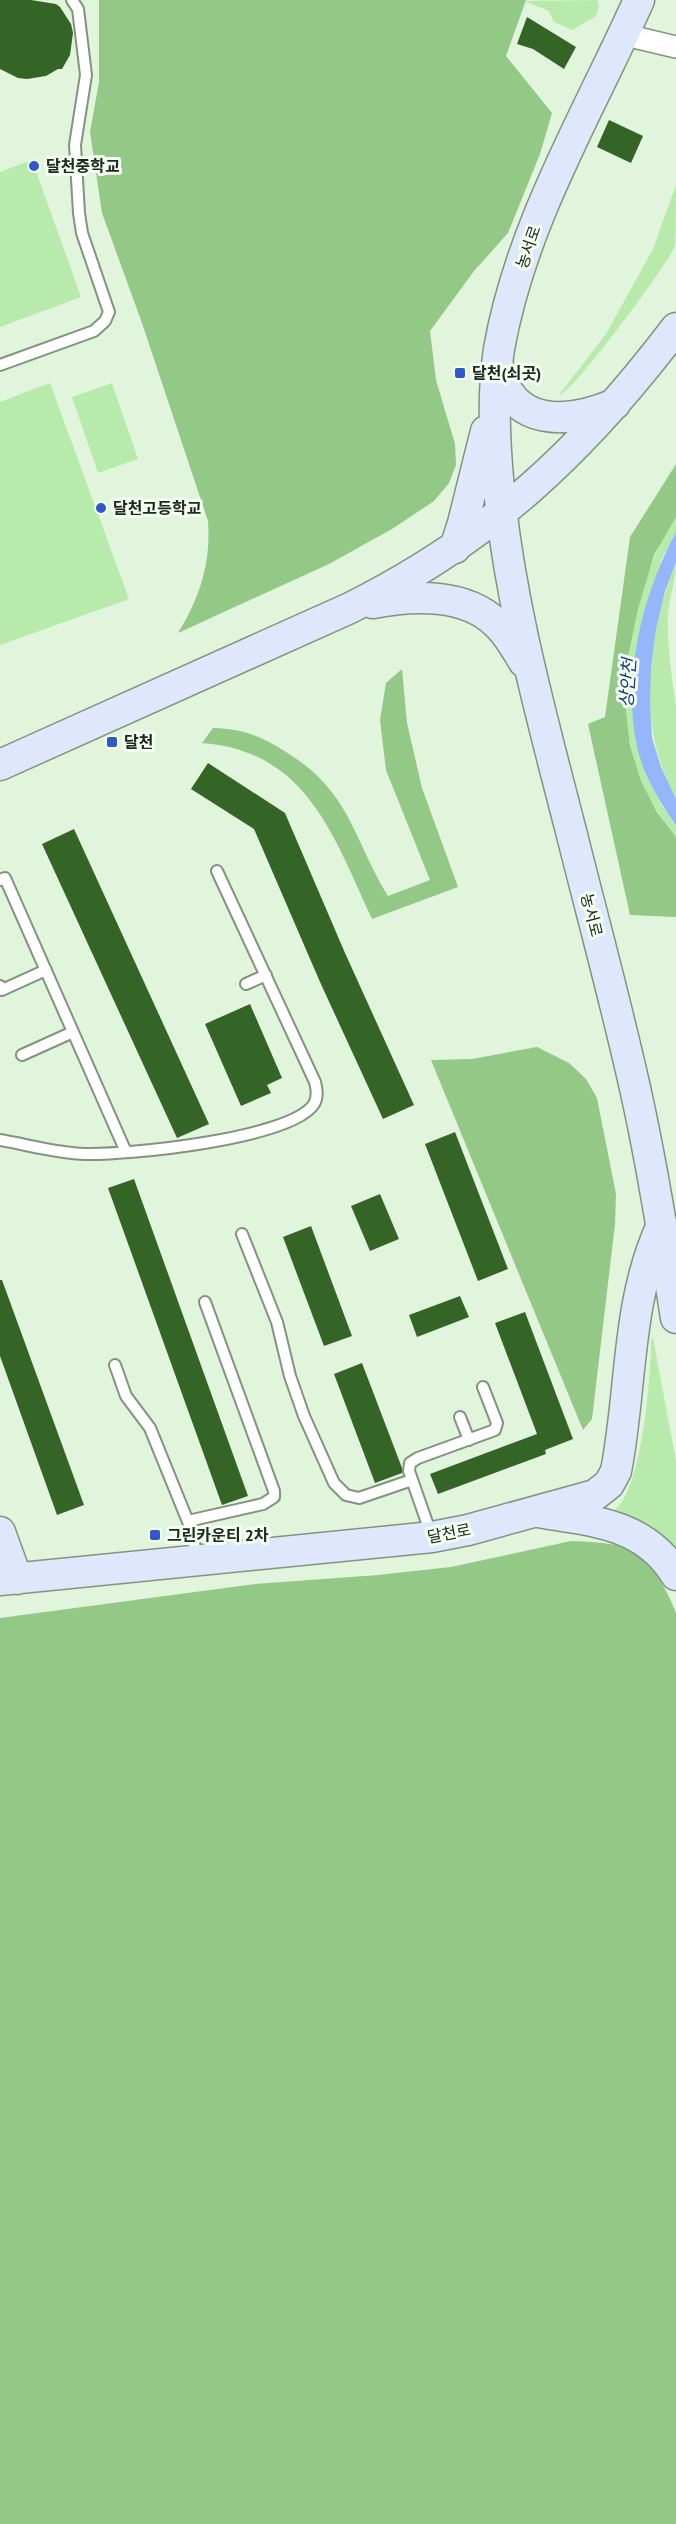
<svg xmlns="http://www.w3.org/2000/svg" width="676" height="2524" font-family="'PT Sans','Noto Sans KR',sans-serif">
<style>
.green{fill:#b8eaac}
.forest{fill:#93c886}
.water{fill:#95b5fc}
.building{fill:#346527}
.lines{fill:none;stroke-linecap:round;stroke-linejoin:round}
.lane-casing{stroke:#82947e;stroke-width:14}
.street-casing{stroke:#82947e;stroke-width:24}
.secondary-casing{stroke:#82947e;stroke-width:33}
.lane{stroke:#fff;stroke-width:10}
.street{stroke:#fff;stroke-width:21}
.secondary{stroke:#dee7fb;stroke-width:30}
.poi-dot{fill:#2f59c8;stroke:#f3fff0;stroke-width:2}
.labels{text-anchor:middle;stroke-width:6;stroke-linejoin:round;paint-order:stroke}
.poi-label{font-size:16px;font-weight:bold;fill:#21281f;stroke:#f3fff0;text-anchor:start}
.street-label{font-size:16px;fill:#21281f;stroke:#f3fff0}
.water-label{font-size:18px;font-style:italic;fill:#1a3786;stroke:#f3fff0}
</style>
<rect width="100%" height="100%" fill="#e1f4dc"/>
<!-- green -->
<path class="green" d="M597 0 599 5 596 16 572 30 554 22 549 11 524 1Z
M32 160 81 297 0 327V172Z
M676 185C676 198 676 236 675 246 667 265 573 393 559 395L606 334 653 249Z
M50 383 129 599 0 645V402Z
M112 383 138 459 98 473 72 397Z
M676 517V532L661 560 632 700 636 743 647 777 662 806 676 825V837C655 810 636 779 630 744 617 673 635 577 676 517Z
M676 562C676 581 669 597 668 616 667 647 672 677 676 707 676 737 676 769 676 799 636 726 646 637 676 562Z
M653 1338 676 1461V1556L612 1512C642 1496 651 1374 651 1340Z"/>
<!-- forest -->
<path class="forest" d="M99 0H526L506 56 552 113 540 154 508 233 474 271 430 331 436 380 455 444 456 465 449 483 434 501 392 529 329 564 178 633C200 597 211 563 208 521L142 323 102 213 90 132 99 82Z
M676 464V517L654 555 638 609 628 656 625 702 630 746 641 781 657 812 676 837V917L630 915 588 724 605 717 630 537Z
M402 669 407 723 422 788 458 887 372 919C333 835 307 751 202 743L213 728C243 729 261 736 286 752 351 792 352 837 388 896L430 880 386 770 380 720 386 683Z
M537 1047 569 1063 586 1079 597 1098 616 1194 615 1224 592 1419 583 1430 431 1060 472 1059Z
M571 1541C588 1542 620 1542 635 1552 654 1566 668 1592 676 1613V2524H0V1618L255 1584 378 1575 451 1567Z"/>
<!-- water -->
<path class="water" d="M676 532V562L665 591 656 629 651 666 650 704 652 738 661 767 676 799V825C658 800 642 773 636 742 623 673 643 594 676 532Z"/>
<!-- building -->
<path class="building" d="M0 0H31L56 4 60 7 71 24 73 33 70 55 62 69H58L46 76 27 79 18 78 0 69Z
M527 17 576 47 564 69 533 49 517 44Z
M609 120 643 136 631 163 597 147Z
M208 763 285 813 345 953 414 1105 383 1119 320 982 254 829 191 789Z
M74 829 209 1124 177 1138 42 844Z
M250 1004 282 1078 267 1085 271 1093 241 1106 205 1024Z
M455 1132 508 1269 478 1281 425 1144Z
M134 1179 248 1496 222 1505 108 1188Z
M380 1194 399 1239 370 1251 351 1206Z
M311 1226 352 1336 324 1346 283 1237Z
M0 1280H2L84 1505 57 1515 0 1356Z
M460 1296 469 1317 417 1337 409 1315Z
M525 1312 573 1439 545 1450 546 1454 438 1494 430 1474 537 1434 495 1323Z
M362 1363 402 1468V1473L375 1483 334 1374Z"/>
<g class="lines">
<!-- lane casing -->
<g class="lane-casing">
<path id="lane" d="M0 365 94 331 105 321 109 312 82 233 79 213 75 145 86 75 78 9 72 0
M0 880 5 878 126 1152
M246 984 266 975
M0 986 2 990 46 970
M22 1055 73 1032
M0 1140C29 1145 56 1153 85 1154 128 1155 291 1139 314 1104 318 1097 317 1089 315 1082L217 871
M242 1234 277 1322 290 1376 304 1416 334 1483 346 1495 359 1498 412 1480
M115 1365 126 1396 150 1428 193 1534 196 1559
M460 1417 469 1440
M188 1521 263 1504 274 1497V1491L205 1302
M431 1534 409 1471 410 1463 418 1458 495 1430 497 1423 483 1387"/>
</g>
<!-- street casing -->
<g class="street-casing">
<path id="street" d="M625 32 638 38 676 47"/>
</g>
<!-- secondary casing -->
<g class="secondary-casing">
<path id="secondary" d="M639 0C588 114 521 224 499 349 493 387 494 427 497 466 506 591 541 714 572 835 593 919 616 1003 635 1088 652 1164 664 1241 676 1318
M498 365C510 428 568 424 615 404
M455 548 463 523 486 431
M373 603C413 595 466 593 497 624 508 634 516 649 524 662
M0 765 350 608C490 538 582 452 676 328
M543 1513C595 1521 646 1525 676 1575
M0 1532 17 1579
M0 1580 432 1537 468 1530 595 1495 609 1484 616 1471C632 1390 626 1302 662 1225"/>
</g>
<!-- lane -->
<use href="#lane" class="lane"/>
<!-- street -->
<use href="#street" class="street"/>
<!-- secondary -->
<use href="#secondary" class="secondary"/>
</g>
<!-- markers -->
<g class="poi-dot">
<circle cx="34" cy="166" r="6"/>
<rect x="454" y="367" width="12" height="12" rx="3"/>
<circle cx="101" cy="508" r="6"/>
<rect x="106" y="736" width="12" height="12" rx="3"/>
<rect x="149" y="1529" width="12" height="12" rx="3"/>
</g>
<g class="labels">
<!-- poi labels -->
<g class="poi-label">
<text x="46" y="172">달천중학교</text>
<text x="472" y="379">달천(쇠곳)</text>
<text x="113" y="514">달천고등학교</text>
<text x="124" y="748">달천</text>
<text x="167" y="1541">그린카운티 2차</text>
</g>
<!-- street labels -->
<g class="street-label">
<text transform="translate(528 247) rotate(-71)" y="6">농서로</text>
<text transform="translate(592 915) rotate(76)" y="6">농서로</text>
<text transform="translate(449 1533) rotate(-11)" y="6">달천로</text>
</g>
<!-- water labels -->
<g class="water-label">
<text transform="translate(628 683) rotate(-86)" y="6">상안천</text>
</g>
</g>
</svg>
